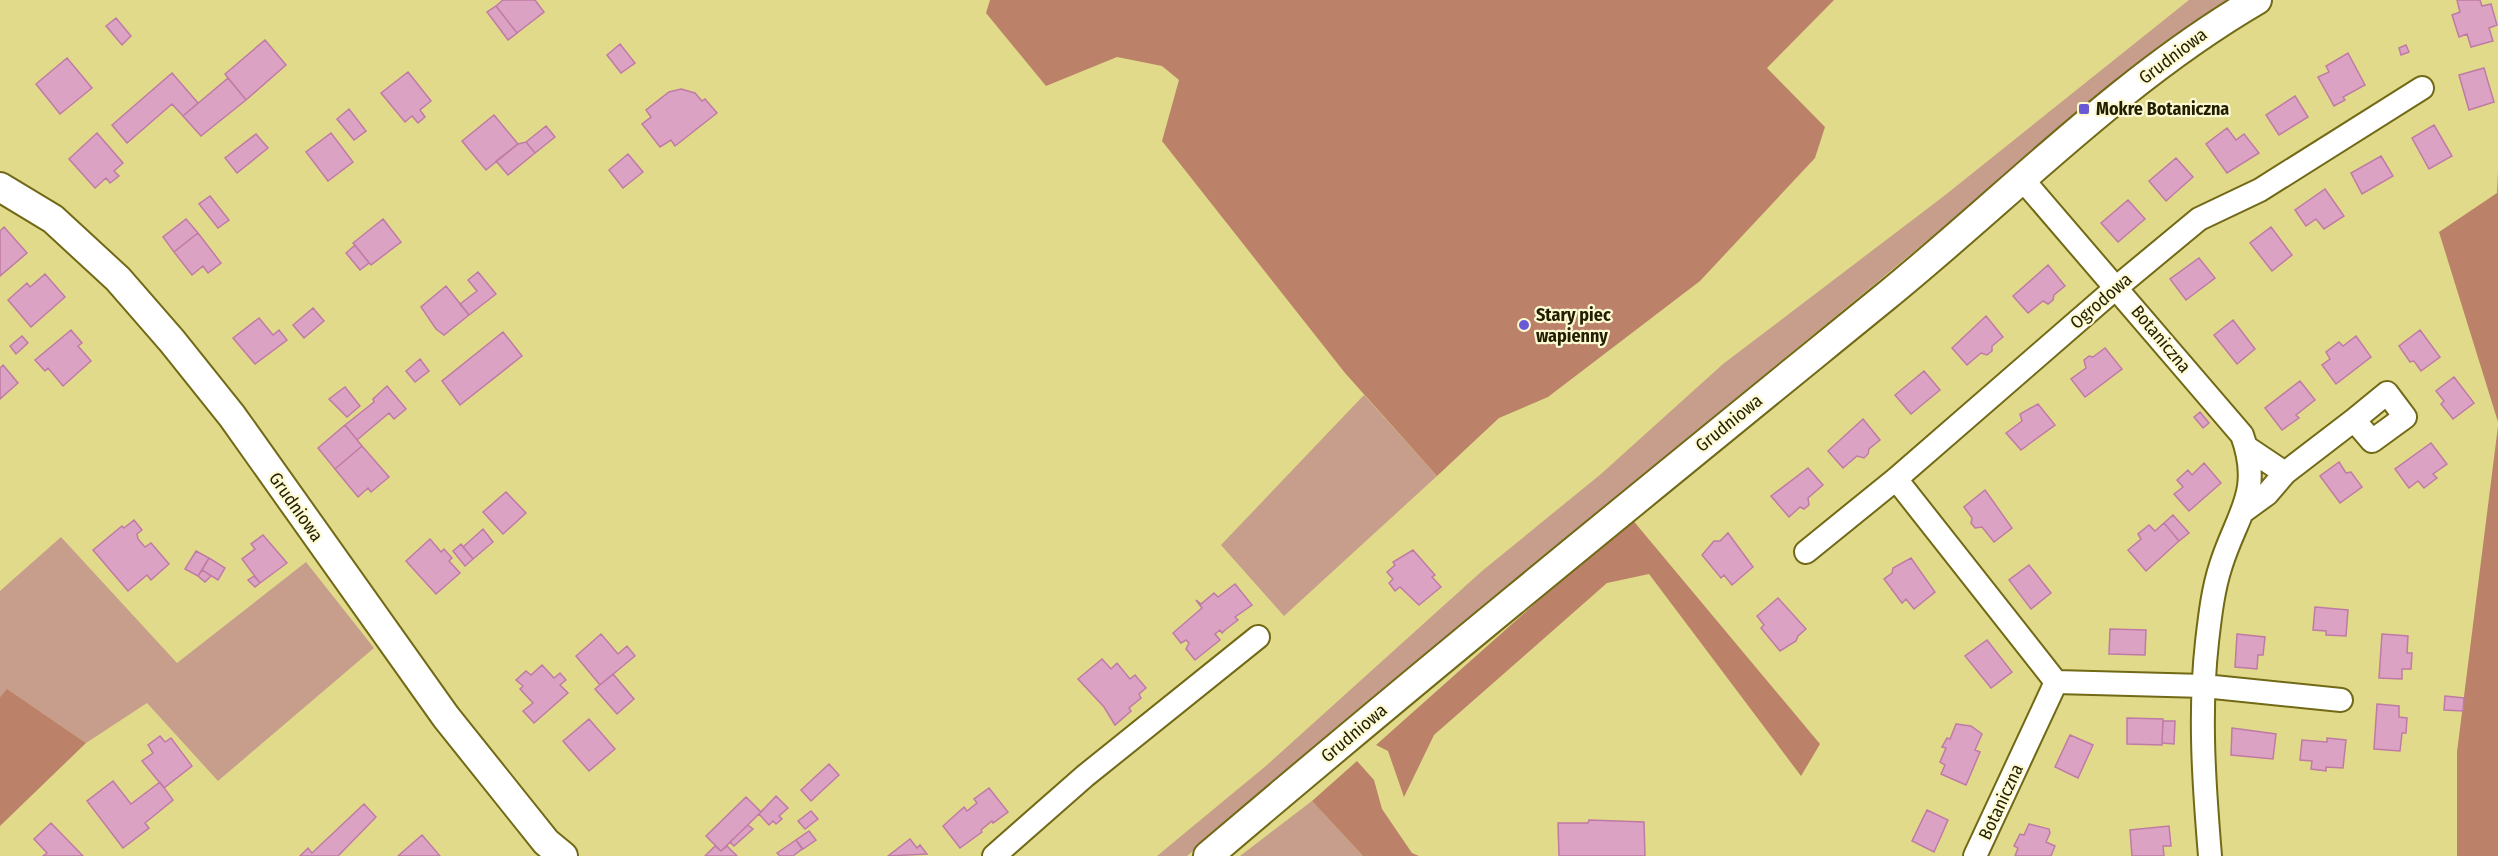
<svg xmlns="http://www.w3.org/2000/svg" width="2498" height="856" font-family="'Fira Sans Condensed',sans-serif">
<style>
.green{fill:#c79d8b}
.forest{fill:#bc8169}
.building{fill:#dca2c3;stroke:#bf7ba4;stroke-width:1.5}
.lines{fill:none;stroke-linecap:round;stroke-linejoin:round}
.minor-casing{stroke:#716915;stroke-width:26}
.tertiary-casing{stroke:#716915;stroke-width:32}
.minor{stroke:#fff;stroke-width:22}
.tertiary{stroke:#fff;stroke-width:28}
.poi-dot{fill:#675ad4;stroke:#fcf9d3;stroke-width:2}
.labels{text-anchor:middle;stroke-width:4.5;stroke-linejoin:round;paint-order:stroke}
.street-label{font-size:18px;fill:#221e00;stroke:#fcf9d3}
.poi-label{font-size:18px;font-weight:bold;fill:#221e00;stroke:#fcf9d3;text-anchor:start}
</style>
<rect width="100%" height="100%" fill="#e1da8b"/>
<!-- green -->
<path class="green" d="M2189 0H2235L2066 126 1555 548 1187 856H1157L1267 765 1482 571 1601 474 1723 364 1944 196Z
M1364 395 1437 476 1284 616 1221 545Z
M61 537 177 663 306 562 374 648 218 781 147 703 86 743 8 690 0 697V591Z
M1312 801 1363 856H1240Z"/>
<!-- forest -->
<path class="forest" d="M990 0H1834L1767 68 1825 127 1815 158 1700 281 1548 397 1499 418 1437 476 1345 373 1162 141 1179 80 1162 66 1117 57 1046 86 986 13Z
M2498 172V422L2439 232 2497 193Z
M2498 426V856H2457V752Z
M1631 518 1820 744 1801 776 1649 574 1607 583 1434 735 1404 797 1388 751 1376 745Z
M7 689 86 743 0 826V697Z
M1357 761 1374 780 1382 809 1412 853 1419 856H1363L1312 801Z"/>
<!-- building -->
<path class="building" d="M503 0H535L544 12 517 33 496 6Z
M2457 0H2480L2482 6 2491 4 2497 25 2489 28 2493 41 2471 47 2467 34 2459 37 2452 15 2460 12Z
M496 6 517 33 508 40 487 12Z
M116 18 131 36 122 45 106 26Z
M265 40 286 65 246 100 225 74Z
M620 44 635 63 621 73 607 55Z
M2406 45 2409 52 2401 55 2399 48Z
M2348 53 2365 85 2343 97 2345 100 2334 106 2318 77 2329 72 2326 66Z
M67 58 92 88 60 114 36 84Z
M2484 68 2494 102 2469 110 2459 75Z
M408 72 431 101 420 110 425 117 418 123 412 116 405 122 381 93Z
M172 73 198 103 183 116 172 104 127 143 112 125Z
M228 78 246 100 201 136 183 116Z
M681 89 695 93 702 101 705 99 717 113 675 146 671 140 660 147 642 124 651 117 646 110 669 92Z
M2295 96 2308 117 2279 135 2266 115Z
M349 109 366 131 354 140 337 119Z
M494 115 518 144 486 170 462 141Z
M2434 125 2452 156 2429 169 2412 138Z
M546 126 555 137 535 153 526 142Z
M2227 128 2236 140 2244 134 2259 153 2227 173 2206 144Z
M97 133 123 163 114 171 119 176 110 183 106 178 95 188 69 159Z
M331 133 353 162 328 181 306 152Z
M256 134 268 148 237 173 225 158Z
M526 142 535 153 508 175 496 161 518 144Z
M628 154 643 172 623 188 609 170Z
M2381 156 2393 176 2362 194 2351 173Z
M2176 158 2193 177 2166 201 2149 181Z
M2325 189 2344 216 2324 229 2316 219 2306 226 2295 210Z
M210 196 229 220 218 228 199 204Z
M2128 200 2145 219 2118 242 2101 223Z
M186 219 198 233 174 252 163 237Z
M383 219 401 242 371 265 353 243Z
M4 227 27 253 0 276V231Z
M2271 227 2292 255 2272 271 2250 243Z
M198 233 221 263 208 273 203 266 192 275 174 252Z
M355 245 369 263 360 270 346 253Z
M2199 258 2215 278 2186 300 2170 279Z
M2048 265 2065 286 2054 295 2053 300 2048 304 2043 301 2028 313 2013 296Z
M478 272 496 294 469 315 460 304 477 291 468 280Z
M45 274 65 297 31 327 8 300 27 283 30 287Z
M446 286 469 315 444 335 436 329 421 307Z
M313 308 324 321 304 338 293 325Z
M1986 316 2003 337 1992 346V351L1987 355 1981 353 1967 365 1952 348Z
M259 318 273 335 279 330 287 340 255 364 233 338Z
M2233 320 2255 349 2237 364 2214 335Z
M71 330 82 343 78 346 91 361 63 386 48 368 45 371 35 360Z
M2420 330 2440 357 2421 371 2414 361 2410 362 2399 346Z
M503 332 522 356 460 405 442 381Z
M22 336 28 343 16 354 10 346Z
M2356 336 2371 357 2336 384 2322 365 2330 359 2326 352 2339 342 2343 346Z
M2105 348 2122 369 2085 397 2071 379 2086 368 2084 360 2089 356 2093 357Z
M420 359 429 371 415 382 406 371Z
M3 365 18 383 0 399V368Z
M1924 371 1940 390 1911 414 1895 395Z
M2454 377 2474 403 2453 419 2441 404 2444 401 2436 391Z
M2300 381 2315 400 2296 415 2299 418 2282 430 2265 408Z
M387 386 406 409 394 419 389 413 357 440 345 425 374 402 373 399Z
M345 387 360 406 347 417 329 399Z
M2038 404 2055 425 2021 450 2006 433 2022 421 2020 414Z
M2200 412 2209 423 2203 428 2194 417Z
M1863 419 1880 440 1869 449 1868 454 1864 458 1857 456 1843 468 1828 451Z
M345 425 362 446 335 469 318 448Z
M2431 443 2447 464 2433 474 2437 478 2424 488 2418 481 2409 488 2395 469Z
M362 446 389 477 371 492 368 488 358 497 335 469Z
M2339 462 2346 473 2351 472 2362 487 2340 503 2320 476Z
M2204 463 2221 483 2189 511 2174 494 2183 487 2177 480 2188 470 2192 475Z
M1808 468 1823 485 1808 498 1809 505 1804 509 1800 507 1789 517 1771 496Z
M1985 490 2012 528 1994 542 1982 527 1975 528 1971 523 1972 518 1964 507Z
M506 492 526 513 503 534 483 512Z
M2173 515 2189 533 2179 541 2164 523Z
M134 520 142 530 137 534 138 539 145 547 151 543 169 564 151 580 147 575 128 591 93 550 122 526 124 528Z
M2164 523 2179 541 2146 571 2128 550 2141 539 2138 534 2149 525 2155 531Z
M483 529 493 542 473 559 463 547Z
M1728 533 1753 567 1732 585 1724 575 1721 578 1702 555 1714 541H1720Z
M263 535 287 563 260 583 242 559 255 549 251 544Z
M430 539 441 552 444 549 452 558 449 561 460 573 436 594 406 561Z
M461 544 473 559 465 566 453 551Z
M1413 550 1435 575 1432 577 1441 587 1419 605 1400 587 1395 591 1389 583 1393 579 1387 572 1395 565 1393 562Z
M196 551 209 558 198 576 185 569Z
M209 558 225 568 218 580 202 570Z
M1911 558 1935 592 1914 609 1906 599 1902 603 1884 579 1892 573 1893 568Z
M2029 565 2051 593 2031 609 2009 580Z
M202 570 211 576 205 582 198 576Z
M254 576 260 583 255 587 248 580Z
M1235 584 1252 605 1235 617 1238 620 1225 630 1222 633 1220 630 1215 634 1220 640 1195 660 1186 649 1189 643 1186 640 1181 643 1173 633 1202 608 1196 600 1201 604 1214 593 1218 597Z
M1778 598 1806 629 1798 636 1796 641 1780 651 1761 628 1764 625 1757 616Z
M2315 607 2348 610 2346 636 2326 635V631L2313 630Z
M2110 629 2146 630 2145 655 2109 654Z
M601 634 618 654 627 646 635 656 600 685 576 656Z
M2237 634 2265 637 2263 655H2258L2257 669 2235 667Z
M2382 634 2408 636 2407 653H2412L2411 669H2402V679L2379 678Z
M1987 640 2012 672 1991 688 1965 656Z
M1102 659 1111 669 1117 663 1130 679 1135 675 1146 688 1139 694 1141 698 1129 708 1131 711 1115 725 1104 707 1078 679Z
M542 665 554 678 560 673 566 680 560 685 568 693 534 723 523 711 533 703 520 689 523 686 516 680 526 671 531 675Z
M613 674 634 699 617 714 595 689Z
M2445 696 2464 698 2463 711 2444 710Z
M2377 704 2399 706V717L2407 718 2406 733H2402L2400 751 2374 749Z
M2127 718 2163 719 2162 745 2127 744Z
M589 719 615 749 589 771 563 741Z
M2163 721H2175L2174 744 2162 743Z
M1956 724 1971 726 1982 734 1975 750 1980 752 1966 785 1941 774 1945 765 1940 762 1946 748 1942 747 1947 738 1950 739Z
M2232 728 2276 734 2273 759 2231 755Z
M2070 735 2093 745 2078 778 2055 767Z
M160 736 165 742 171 738 192 766 164 788 142 761 153 753 148 745Z
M2327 738 2346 740 2343 768 2326 767V771L2311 769 2312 761 2300 760 2302 740 2327 742Z
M829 764 839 775 811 801 801 790Z
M113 781 131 804 160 782 173 800 145 823 149 828 123 848 87 801Z
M989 788 1008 812 993 823 992 821 981 830 982 832 960 848 943 826 964 807 967 811 977 803 974 799Z
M776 796 788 808 779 816 782 819 776 824 773 821 769 825 759 814Z
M746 797 761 812 721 851 706 836Z
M364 804 376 817 338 856H300L308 848 312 853Z
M1927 810 1948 820 1934 852 1912 841Z
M811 811 818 819 805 829 798 821Z
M1589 820 1644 822 1645 856H1559L1558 823H1588Z
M51 823 83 856H43L47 853 34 839Z
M2029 824 2049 829 2050 833 2046 842 2055 846 2051 856H2015L2018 848 2014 846 2020 834 2024 835Z
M748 825 753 829 734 846 730 842Z
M2169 826 2171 846H2163L2164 856H2132L2130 830Z
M809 831 816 840 803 849 796 840Z
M422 835 440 856H398Z
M910 839 917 848 920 845 927 854 888 856Z
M796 840 802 849 793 856H780L777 853Z
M715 846 721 851 727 846 737 856H705Z"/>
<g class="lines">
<!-- minor casing -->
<g class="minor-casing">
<path id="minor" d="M2023 180 2242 435C2263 492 2237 514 2221 565 2213 589 2210 616 2207 642 2199 714 2204 784 2210 856
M2246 447 2285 473 2354 420 2372 441 2405 417 2387 393 2354 420
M1896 479 2056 682
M2245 510 2267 494 2285 473
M1806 552 1896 479 2117 287 2199 219 2260 190 2422 88
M994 856 1085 776 1258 637
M1975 856 2056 682 2204 686 2341 700"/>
</g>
<!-- tertiary casing -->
<g class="tertiary-casing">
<path id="tertiary" d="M0 187 53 219 118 279 172 341 232 416 446 717 546 842 563 856
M1208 856C1431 666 1658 482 1885 297 2008 197 2120 80 2257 0"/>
</g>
<!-- minor -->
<use href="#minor" class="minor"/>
<!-- tertiary -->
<use href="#tertiary" class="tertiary"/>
</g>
<!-- markers -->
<g class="poi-dot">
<rect x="2078" y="103" width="12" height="12" rx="3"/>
<circle cx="1524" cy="325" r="6"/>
</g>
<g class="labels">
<!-- street labels -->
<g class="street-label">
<text transform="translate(2173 56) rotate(-37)" y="6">Grudniowa</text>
<text transform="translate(2101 301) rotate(-41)" y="6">Ogrodowa</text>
<text transform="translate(2161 339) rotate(50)" y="6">Botaniczna</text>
<text transform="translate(1729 423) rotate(-39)" y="6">Grudniowa</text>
<text transform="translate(296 507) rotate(55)" y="6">Grudniowa</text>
<text transform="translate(1354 733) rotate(-40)" y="6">Grudniowa</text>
<text transform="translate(2001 802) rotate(-65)" y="6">Botaniczna</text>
</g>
<!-- poi labels -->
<g class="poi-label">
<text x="2096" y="115">Mokre Botaniczna</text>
<text x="1536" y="321">Stary piec<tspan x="1536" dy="21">wapienny</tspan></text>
</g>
</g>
</svg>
